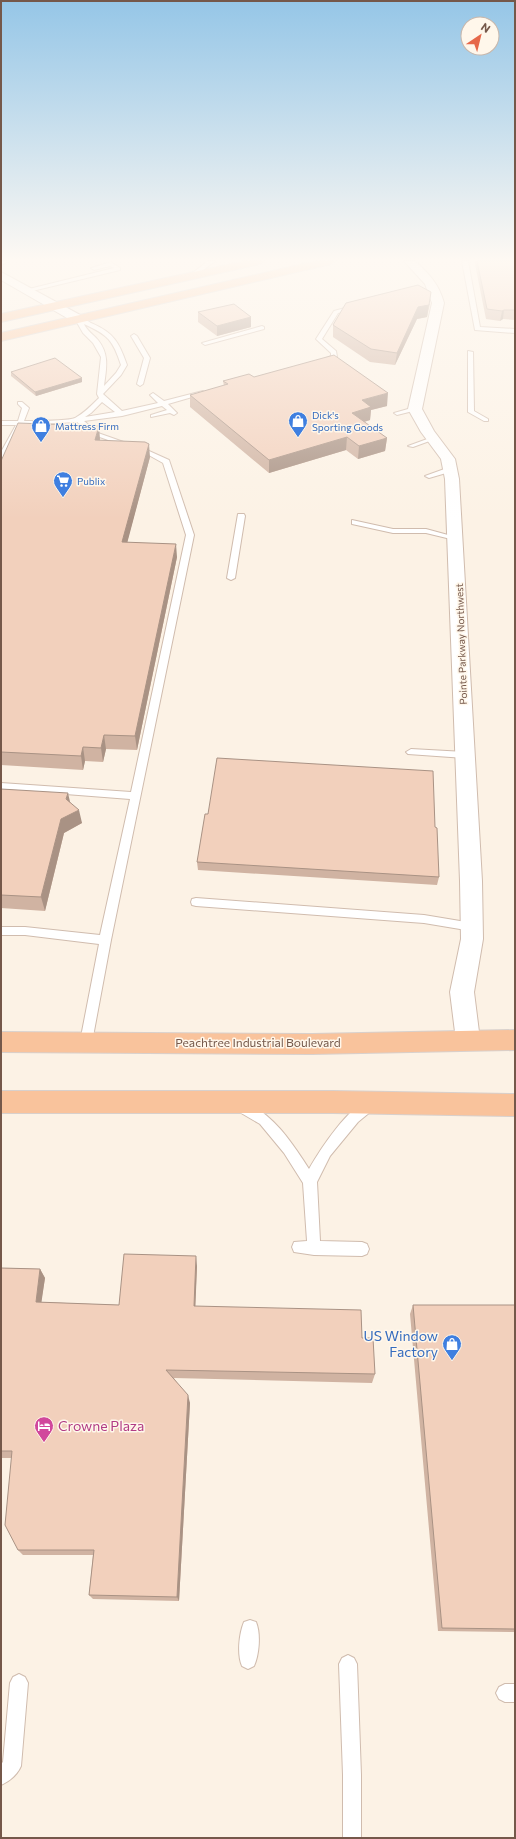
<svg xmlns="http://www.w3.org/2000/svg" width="516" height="1839" font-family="Commissioner,sans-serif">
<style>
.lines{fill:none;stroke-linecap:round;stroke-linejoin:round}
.service-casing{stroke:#d0bcae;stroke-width:2}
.minor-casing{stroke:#d0bcae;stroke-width:2}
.trunk-casing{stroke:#d8d0cc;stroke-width:2}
.service{fill:#fff;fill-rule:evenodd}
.minor{fill:#fff;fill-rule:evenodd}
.trunk{fill:#f9c39c;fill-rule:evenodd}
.wall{fill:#d0b3a2}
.shaded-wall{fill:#a99284}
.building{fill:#f2d0bc;stroke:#a99284}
.labels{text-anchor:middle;stroke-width:3;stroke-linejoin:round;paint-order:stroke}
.far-shop-label{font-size:10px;fill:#366cbe;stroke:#fff7eb;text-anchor:start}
.far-street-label{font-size:10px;fill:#75584a;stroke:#fff7eb}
.street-label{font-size:12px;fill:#75584a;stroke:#fff7eb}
.near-shop-label{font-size:14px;fill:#366cbe;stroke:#fff7eb;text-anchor:end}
.near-hotel-label{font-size:14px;fill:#b23c85;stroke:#fff7eb;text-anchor:start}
</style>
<rect width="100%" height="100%" fill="#fcf2e5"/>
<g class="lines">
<!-- service casing -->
<g class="service-casing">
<path id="service" d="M1 261H9L1 265Z
M208 261H215L194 277H190V275Z
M462 261H468L480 327 515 329V333L475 330Z
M111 262 120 268V270L28 292 25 290 114 268 110 266 94 270 91 268Z
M356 305 358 306V308L338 313 322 339 336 351 337 357 324 363H320V361L331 356V353L316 339 334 311Z
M76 318C81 317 86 320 91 323 114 333 119 342 127 365L121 375 103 394 122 411 158 403 150 395 153 393 164 401 203 391 206 393 168 404 177 413 174 415 170 413 151 417V415L167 410 162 406 122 416 84 421 98 433 149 451 169 460 194 535 111 940 92 1042 90 1046 86 1047 82 1046 80 1042 99 944 25 935H1V927H25L100 935 130 799 1 789V783L131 792 186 535 163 463 145 453 94 435 77 422 23 425 5 458 1 460V452L16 425H1V421H18L22 408 18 404V402H22L29 408 24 421C34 421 68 421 75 418 84 413 91 406 99 398L97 394 101 357 93 343 83 333 75 319ZM84 324C108 335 113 340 121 365L116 373 104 386C106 369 110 355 98 340 93 334 87 331 84 324ZM102 402 115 412 85 417 91 413Z
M262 326 264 327V329L205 345 202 343Z
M134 334 137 336 150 358 143 384 140 386 137 384 144 358 131 336Z
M468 351 473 352 474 411 488 419V421H484L468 412Z
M415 407 418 409 417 410 397 415 394 413Z
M430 438 435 439 413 447 408 446Z
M450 467H453V471L429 478 425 476Z
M238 514H244L245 516 235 578 231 580 227 578Z
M352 520 393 529H426L459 538 455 540 426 533H393L352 524Z
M411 749 465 752 470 755 465 758 408 754 406 752Z
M196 898 424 915 472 923 476 924 478 927 476 930 472 931 424 923 196 906 192 905 191 902 192 899Z
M371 1098 375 1100 377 1104 375 1108 358 1122 330 1156 317 1182 320 1241 362 1242 367 1244 369 1249 367 1254 362 1256 314 1255 294 1252 292 1247 294 1242 307 1241 303 1183 284 1153 260 1124 236 1110 234 1106 236 1102 240 1100C272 1112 291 1141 309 1169 321 1148 348 1107 371 1098Z
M250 1620 256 1622C261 1634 259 1655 254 1666L248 1669 242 1666C237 1655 239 1634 244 1622Z
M348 1655 354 1658 357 1664 361 1775V1838H343V1775L339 1664 342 1658Z
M19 1674 25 1677 28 1683 21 1766C17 1775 10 1781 1 1785V1764L3 1762 10 1683 13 1677Z
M505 1684H515V1702H505L499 1699 496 1693 499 1687Z"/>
</g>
<!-- minor casing -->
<g class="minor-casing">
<path id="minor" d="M404 261H415C429 274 439 284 444 303L422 409 434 431 455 459 459 479 482 881 483 939 474 992 480 1040 476 1047 468 1050 460 1047 456 1040 450 992 461 939 460 881 445 479 441 459 421 432 408 409 432 303 425 284Z
M1 272 82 316 84 319 82 322H74L1 280Z"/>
</g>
<!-- trunk casing -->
<g class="trunk-casing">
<path id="trunk" d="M244 261H265L260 264 1 322V314Z
M316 261H336L331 264 1 341V333Z
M515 1030V1050L312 1054 1 1052V1032L312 1034Z
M1 1091H333L515 1094V1116L333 1113H1Z"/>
</g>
<!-- service -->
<use href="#service" class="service"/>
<!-- minor -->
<use href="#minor" class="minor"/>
<!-- trunk -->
<use href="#trunk" class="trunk"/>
</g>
<!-- wall -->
<path class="wall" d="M475 261H515V320L503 319 500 321 486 319 475 264Z
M430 304 427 317 417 319 395 365 370 362 333 337V325Z
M198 312 251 317V327L217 336 198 322Z
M11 372 82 382 36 396 11 376Z
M254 377 387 406 371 410 370 420 364 422 387 438 385 451 358 459 346 450 269 473 190 407V395L224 386 223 381Z
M100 439V441L150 457 127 542 177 557 137 750 106 749 103 762 85 761 83 770 1 765V461Z
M1 789 70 802 82 823 64 833 45 911 1 908Z
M435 827 439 877 437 885 198 870 197 862Z
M197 1266 195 1307 362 1338 375 1374 372 1383 174 1378 190 1403 179 1601 93 1599 89 1595 93 1555H23L18 1550 12 1458H1V1268L40 1269 45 1278 41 1302 119 1305Z
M413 1305H515V1632L438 1631 410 1314Z"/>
<!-- shaded-wall -->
<path class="shaded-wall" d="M431 292 427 317 417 319 395 365 397 353 418 307Z
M504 310 503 319 500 321 502 311Z
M251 317V327L217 336V326Z
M82 378V382L36 396 35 392Z
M388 393 387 406 371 410 370 420 351 426 352 413 362 400Z
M99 426 100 439 96 453 95 440Z
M347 437 346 450 269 473V460Z
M387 438 385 451 358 459 359 446Z
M149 444 150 457 124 555 122 542Z
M176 544 177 557 137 750 135 736Z
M104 735 106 749 103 762 101 748Z
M83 747 85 761 83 770 81 756Z
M68 793 71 806 66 799Z
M79 810 82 823 64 833 45 911 41 897 61 819Z
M196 1256 197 1266 195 1316 194 1306Z
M40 1269 45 1278 40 1312 36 1302Z
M188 1395 190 1403 179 1601 177 1597Z"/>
<!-- building -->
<path class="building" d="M477 261H515V310H504L502 311 487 309Z
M418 285 431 292 429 305 418 307 397 353 371 349 333 325 346 303Z
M234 304 251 317 217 326 198 312Z
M334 355 388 393 362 400 371 407 352 413 387 438 359 446 347 437 269 460 190 395 228 384 223 381 249 374 254 377Z
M55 358 82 378 35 392 11 372Z
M18 423 99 426 95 440 145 442 149 444 122 542 176 544 135 736 104 735 101 748 83 747 81 756 1 752V461Z
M217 758 433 771 435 827 437 828 439 877 197 862 205 814H208Z
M1 789 68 793 66 799 79 810 61 819 41 897 1 895Z
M124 1254 196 1256 194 1306 361 1310 362 1338H373L375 1374 166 1370 188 1395 177 1597 89 1595 94 1550H18L5 1525 12 1451H1V1268L40 1269 36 1302 119 1305Z
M413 1305H515V1629L442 1628Z"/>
<!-- sky -->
<linearGradient id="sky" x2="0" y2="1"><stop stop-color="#95c6e7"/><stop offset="0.5" stop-color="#fef9f3"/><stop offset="1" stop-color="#fef9f3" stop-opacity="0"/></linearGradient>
<rect width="516" height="519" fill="url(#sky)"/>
<!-- icons -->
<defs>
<g id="shop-pin" transform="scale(1)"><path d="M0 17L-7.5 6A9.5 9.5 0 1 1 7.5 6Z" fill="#3f7fe0" stroke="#fff7eb"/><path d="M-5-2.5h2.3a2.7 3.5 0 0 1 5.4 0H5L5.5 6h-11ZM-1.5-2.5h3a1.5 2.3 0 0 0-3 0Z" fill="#fff"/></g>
<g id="supermarket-pin" transform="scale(1)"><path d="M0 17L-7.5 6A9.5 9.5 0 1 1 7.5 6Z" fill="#3f7fe0" stroke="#fff7eb"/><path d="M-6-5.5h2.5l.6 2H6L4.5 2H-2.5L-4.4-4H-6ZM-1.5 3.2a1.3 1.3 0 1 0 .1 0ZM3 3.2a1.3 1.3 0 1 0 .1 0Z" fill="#fff"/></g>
<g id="hotel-pin" transform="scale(1)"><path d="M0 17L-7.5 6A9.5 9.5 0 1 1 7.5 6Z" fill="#d1479c" stroke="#fff7eb"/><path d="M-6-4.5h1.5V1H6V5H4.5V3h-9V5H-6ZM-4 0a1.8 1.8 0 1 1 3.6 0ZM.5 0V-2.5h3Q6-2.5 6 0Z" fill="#fff"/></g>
</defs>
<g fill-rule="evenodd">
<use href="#shop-pin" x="298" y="421"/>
<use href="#shop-pin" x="41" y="426"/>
<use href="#supermarket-pin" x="63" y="481"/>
<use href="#shop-pin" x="452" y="1344"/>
<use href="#hotel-pin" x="44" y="1426"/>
</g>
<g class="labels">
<!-- far-shop labels -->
<g class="far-shop-label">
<text x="312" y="419">Dick's<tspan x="312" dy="12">Sporting Goods</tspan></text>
<text x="55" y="430">Mattress Firm</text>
<text x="77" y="485">Publix</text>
</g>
<!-- far-street labels -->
<g class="far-street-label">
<text transform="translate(461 644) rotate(-92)" y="4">Pointe Parkway Northwest</text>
</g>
<!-- street labels -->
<g class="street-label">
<text x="258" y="1047">Peachtree Industrial Boulevard</text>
</g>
<!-- near-shop labels -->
<g class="near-shop-label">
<text x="438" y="1341">US Window<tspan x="438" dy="16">Factory</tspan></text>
</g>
<!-- near-hotel labels -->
<g class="near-hotel-label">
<text x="58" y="1431">Crowne Plaza</text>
</g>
</g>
<!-- border -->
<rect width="516" height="1839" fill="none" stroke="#75584a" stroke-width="4"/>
<!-- north arrow -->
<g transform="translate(480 36) rotate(35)"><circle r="19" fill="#fff7eb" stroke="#c8b7ab"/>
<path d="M0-3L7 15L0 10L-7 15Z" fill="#e6684a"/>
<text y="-6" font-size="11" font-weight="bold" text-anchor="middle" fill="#75584a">N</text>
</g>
</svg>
